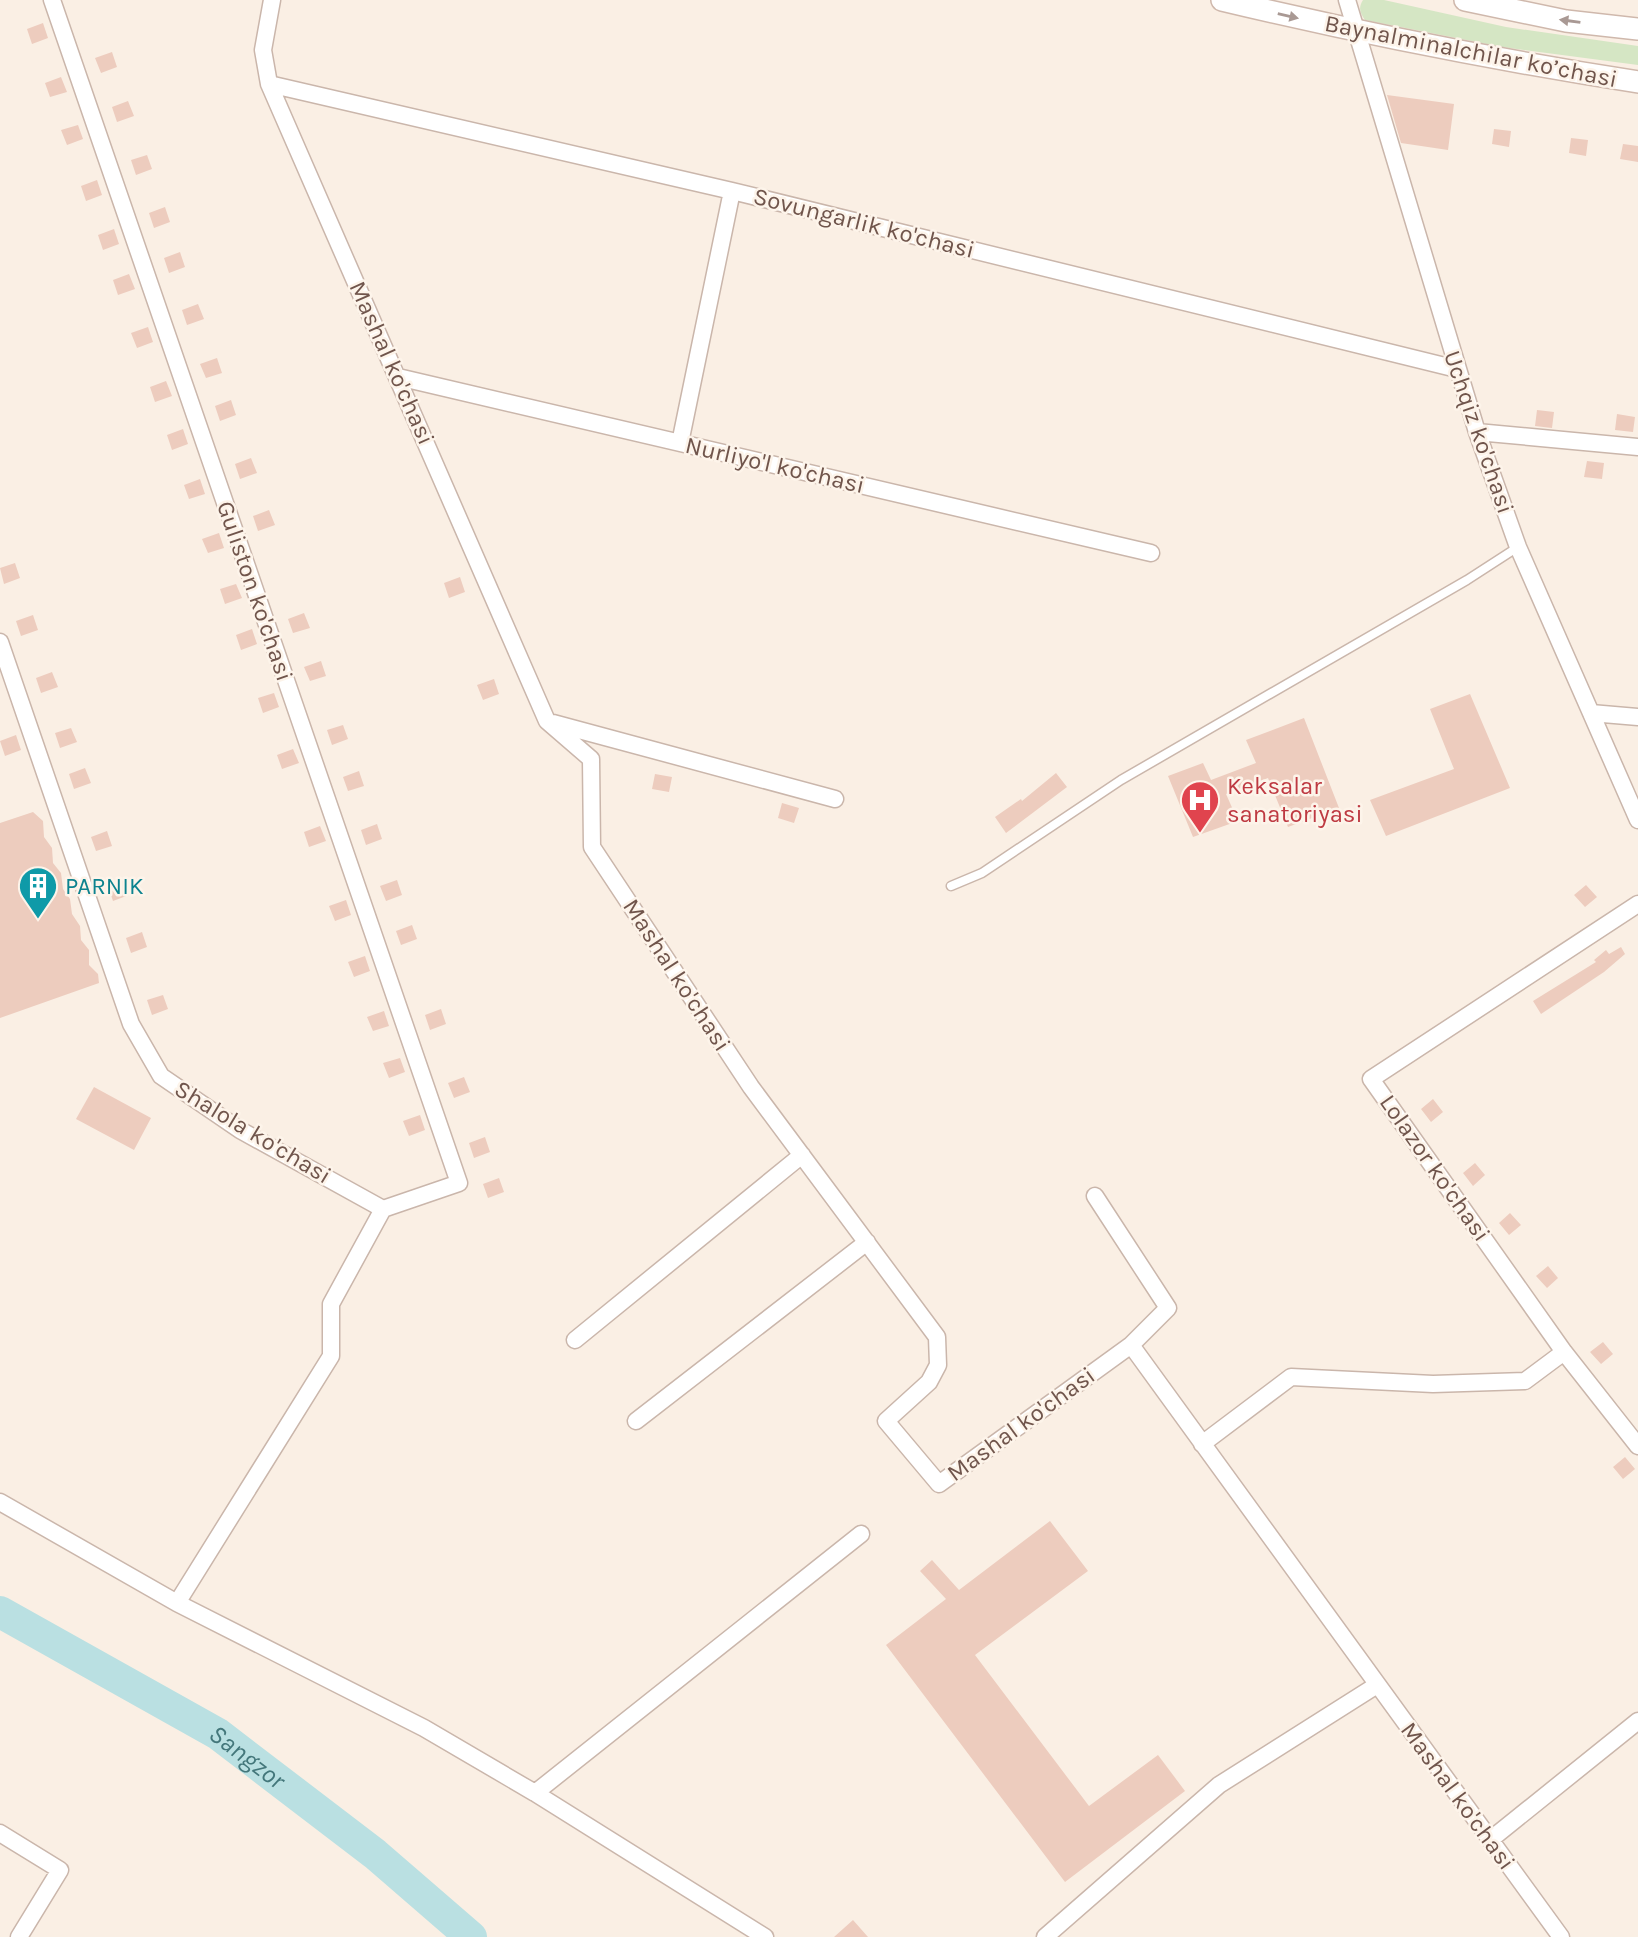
<svg xmlns="http://www.w3.org/2000/svg" width="1638" height="1937" font-family="Karla,sans-serif">
<style>
.green{fill:#d5e6c4}
.lines{fill:none;stroke-linecap:round;stroke-linejoin:round}
.river{stroke:#bae0e2;stroke-width:32}
.building{fill:#edccbe}
.service-casing{stroke:#cab6ab;stroke-width:11}
.minor-casing{stroke:#cab6ab;stroke-width:19}
.secondary-casing{stroke:#cfb8ac;stroke-width:24}
.service{stroke:#fff;stroke-width:8}
.minor{stroke:#fff;stroke-width:16}
.secondary{stroke:#fff;stroke-width:21}
.oneway{fill:#a99994}
.labels{text-anchor:middle;stroke-width:5;stroke-linejoin:round;paint-order:stroke}
.street-label{font-size:24px;fill:#70554c;stroke:#fdf4ea}
.health-label{font-size:24px;fill:#be3a42;stroke:#fdf4ea;text-anchor:start}
.culture-label{font-size:24px;fill:#0d838f;stroke:#fdf4ea;text-anchor:start}
.water-label{font-size:26px;font-style:italic;fill:#44777b;stroke:#fdf4ea}
</style>
<rect width="100%" height="100%" fill="#faefe4"/>
<!-- green -->
<path class="green" d="M1363 0H1384L1506 27 1638 46V65L1502 47 1365 20C1360 13 1358 8 1363 0Z"/>
<g class="lines">
<!-- river -->
<path class="river" id="s1" d="M0 1612 218 1734 375 1854 471 1937"/>
</g>
<!-- building -->
<path class="building" d="M43 23 48 38 32 44 27 29Z
M112 52 117 67 101 73 95 58Z
M61 77 67 92 50 97 45 83Z
M1387 95 1454 104 1448 150 1401 143Z
M128 101 134 116 117 122 112 107Z
M78 125 83 139 67 145 61 130Z
M1494 129 1511 131 1509 147 1492 144Z
M1571 138 1588 140 1586 156 1569 153Z
M1623 144 1638 146V162L1620 159Z
M147 155 152 169 136 175 131 160Z
M97 180 102 195 86 201 81 186Z
M165 207 170 222 154 228 149 213Z
M114 229 119 244 103 250 98 235Z
M180 252 185 267 169 273 164 258Z
M129 274 135 289 118 295 113 280Z
M198 304 204 319 187 325 182 310Z
M148 327 153 342 137 348 131 333Z
M217 358 222 373 206 378 200 364Z
M166 381 172 396 155 402 150 387Z
M231 400 236 415 220 421 215 406Z
M1537 410 1554 412 1552 428 1535 426Z
M1617 414 1635 417 1633 432 1615 430Z
M183 429 188 444 172 450 167 435Z
M251 458 257 473 240 479 235 464Z
M1587 461 1604 463 1602 479 1584 477Z
M200 479 205 494 189 499 184 485Z
M269 510 275 525 258 531 253 516Z
M219 533 224 548 208 553 202 539Z
M15 563 20 578 4 584 0 568Z
M460 577 465 592 449 598 444 583Z
M236 584 242 598 225 604 220 589Z
M304 613 310 628 293 633 288 619Z
M33 615 38 630 21 636 16 621Z
M252 629 257 644 241 650 236 635Z
M321 661 326 676 310 681 304 667Z
M52 672 58 687 41 693 36 678Z
M494 679 499 694 483 700 477 685Z
M274 693 279 707 263 713 258 698Z
M1470 694 1510 788 1386 836 1370 800 1454 769 1430 709Z
M1304 718 1339 808 1288 827 1268 778 1226 794 1238 821 1193 837 1168 776 1203 763 1211 780 1256 763 1246 740Z
M343 725 348 739 332 745 327 730Z
M71 728 77 742 60 748 55 733Z
M16 735 21 750 5 756 0 741Z
M293 749 299 763 282 769 277 755Z
M85 768 91 783 74 789 69 774Z
M359 771 364 786 348 791 343 777Z
M1056 773 1067 787 1006 833 995 817 1021 799 1022 801Z
M655 774 672 777 669 792 652 789Z
M782 803 799 808 794 823 778 818Z
M33 812 43 821 44 837 52 848 53 863 61 873 63 889 70 899 72 914 80 926 81 940 89 950V965L98 974 99 983 0 1018V823Z
M377 824 382 839 366 845 361 830Z
M320 826 326 841 309 847 304 832Z
M107 831 112 846 96 851 91 837Z
M124 880 129 895 113 901 108 886Z
M397 880 402 895 386 901 380 886Z
M1586 885 1597 897 1585 907 1574 895Z
M346 900 351 915 335 921 329 906Z
M412 925 417 939 401 945 396 931Z
M142 932 147 947 131 953 126 938Z
M1621 947 1625 954 1604 972 1541 1014 1533 1001 1596 962 1594 960 1606 950 1609 954Z
M365 956 370 971 354 977 348 962Z
M163 995 168 1009 152 1015 147 1000Z
M441 1009 446 1024 430 1030 425 1015Z
M384 1011 389 1026 373 1031 367 1017Z
M400 1058 405 1072 389 1078 383 1063Z
M464 1077 470 1092 454 1098 448 1083Z
M94 1087 151 1118 134 1150 76 1119Z
M1433 1099 1443 1112 1431 1122 1421 1109Z
M420 1115 425 1130 409 1136 403 1121Z
M485 1137 490 1152 474 1158 469 1143Z
M1475 1163 1485 1175 1473 1186 1463 1173Z
M499 1178 504 1192 488 1198 483 1184Z
M1510 1213 1521 1225 1509 1235 1499 1223Z
M1548 1266 1558 1278 1547 1288 1536 1276Z
M1603 1342 1613 1354 1601 1364 1590 1352Z
M1625 1457 1635 1469 1623 1479 1613 1467Z
M1050 1521 1088 1571 975 1655 1089 1806 1158 1755 1185 1791 1065 1882 886 1645 946 1599 920 1571 932 1560 959 1590Z
M853 1920 868 1937H834Z"/>
<g class="lines">
<!-- service casing -->
<g class="service-casing">
<path id="service" d="M951 886 982 873 1121 780 1467 580 1518 547"/>
</g>
<!-- minor casing -->
<g class="minor-casing">
<path id="minor" d="M52 0 459 1183 383 1209 331 1304V1356L177 1603
M272 0 263 50 269 84 547 721 591 759 592 847 751 1087 937 1337 938 1365 929 1382 886 1421 939 1484 1131 1345 1561 1937
M1347 0 1477 432 1518 547 1638 820
M269 84 732 191 1457 369
M398 377 1151 553
M1477 432 1638 447
M680 443 732 191
M0 642 131 1024 161 1076 240 1130 383 1209
M1591 713 1638 717
M553 723 835 799
M1638 904 1371 1079 1564 1352 1638 1446
M1095 1196 1168 1308 1131 1345
M575 1340 802 1155
M636 1421 867 1242
M1202 1444 1291 1377 1433 1384 1525 1381 1564 1352
M0 1502 177 1603 424 1728 535 1793 765 1937
M535 1793 861 1534
M0 1833 60 1870 19 1937
M1490 1840 1638 1721
M1045 1937 1219 1785 1377 1685"/>
</g>
<!-- secondary casing -->
<g class="secondary-casing">
<path id="secondary" d="M1222 0C1360 33 1498 60 1638 82
M1465 0 1566 21 1638 29"/>
</g>
<!-- service -->
<use href="#service" class="service"/>
<!-- minor -->
<use href="#minor" class="minor"/>
<!-- secondary -->
<use href="#secondary" class="secondary"/>
</g>
<!-- one-way arrows -->
<defs><path id="oneway-solid" d="M-6-.8H1V-3.2L6.5 0L1 3.2V.8H-6Z" transform="scale(1.75)"/></defs>
<g class="oneway">
<use href="#oneway-solid" transform="translate(1288 16) rotate(13)"/>
<use href="#oneway-solid" transform="translate(1570 21) rotate(-172)"/>
</g>
<!-- icons -->
<defs>
<g id="hospital-pin" transform="scale(2.0125)"><path d="M0 17L-7.5 6A9.5 9.5 0 1 1 7.5 6Z" fill="#e0444e" stroke="#fdf4ea"/><path d="M-5-5h3v3.5h4V-5h3V5h-3V1.5h-4V5h-3Z" fill="#fff"/></g>
<g id="building-pin" transform="scale(2.0125)"><path d="M0 17L-7.5 6A9.5 9.5 0 1 1 7.5 6Z" fill="#0f9aa8" stroke="#fdf4ea"/><path d="M-4-6H4V6H1V3H-1V6H-4ZM-2.5-4.3h1.7v1.8h-1.7ZM.8-4.3h1.7v1.8H.8ZM-2.5-1h1.7V.8h-1.7ZM.8-1h1.7V.8H.8Z" fill="#fff"/></g>
</defs>
<g fill-rule="evenodd">
<use href="#hospital-pin" x="1200" y="800"/>
<use href="#building-pin" x="38" y="886"/>
</g>
<g class="labels">
<!-- street labels -->
<g class="street-label">
<text transform="translate(1471 51) rotate(11)" y="8">Baynalminalchilar ko’chasi</text>
<text transform="translate(864 223) rotate(14)" y="8">Sovungarlik ko'chasi</text>
<text transform="translate(392 363) rotate(66)" y="8">Mashal ko'chasi</text>
<text transform="translate(1479 432) rotate(71)" y="8">Uchqiz ko'chasi</text>
<text transform="translate(775 465) rotate(13)" y="8">Nurliyo'l ko'chasi</text>
<text transform="translate(255 591) rotate(71)" y="8">Guliston ko'chasi</text>
<text transform="translate(677 975) rotate(57)" y="8">Mashal ko'chasi</text>
<text transform="translate(253 1132) rotate(31)" y="8">Shalola ko'chasi</text>
<text transform="translate(1435 1168) rotate(55)" y="8">Lolazor ko'chasi</text>
<text transform="translate(1021 1424) rotate(-36)" y="8">Mashal ko'chasi</text>
<text transform="translate(1458 1796) rotate(54)" y="8">Mashal ko'chasi</text>
</g>
<!-- health labels -->
<g class="health-label">
<text x="1227" y="794">Keksalar<tspan x="1227" dy="28">sanatoriyasi</tspan></text>
</g>
<!-- culture labels -->
<g class="culture-label">
<text x="65" y="894">PARNIK</text>
</g>
<!-- water labels -->
<g class="water-label">
<text dy="9" stroke="none"><textPath href="#s1" startOffset="287">Sangzor</textPath></text>
</g>
</g>
</svg>
